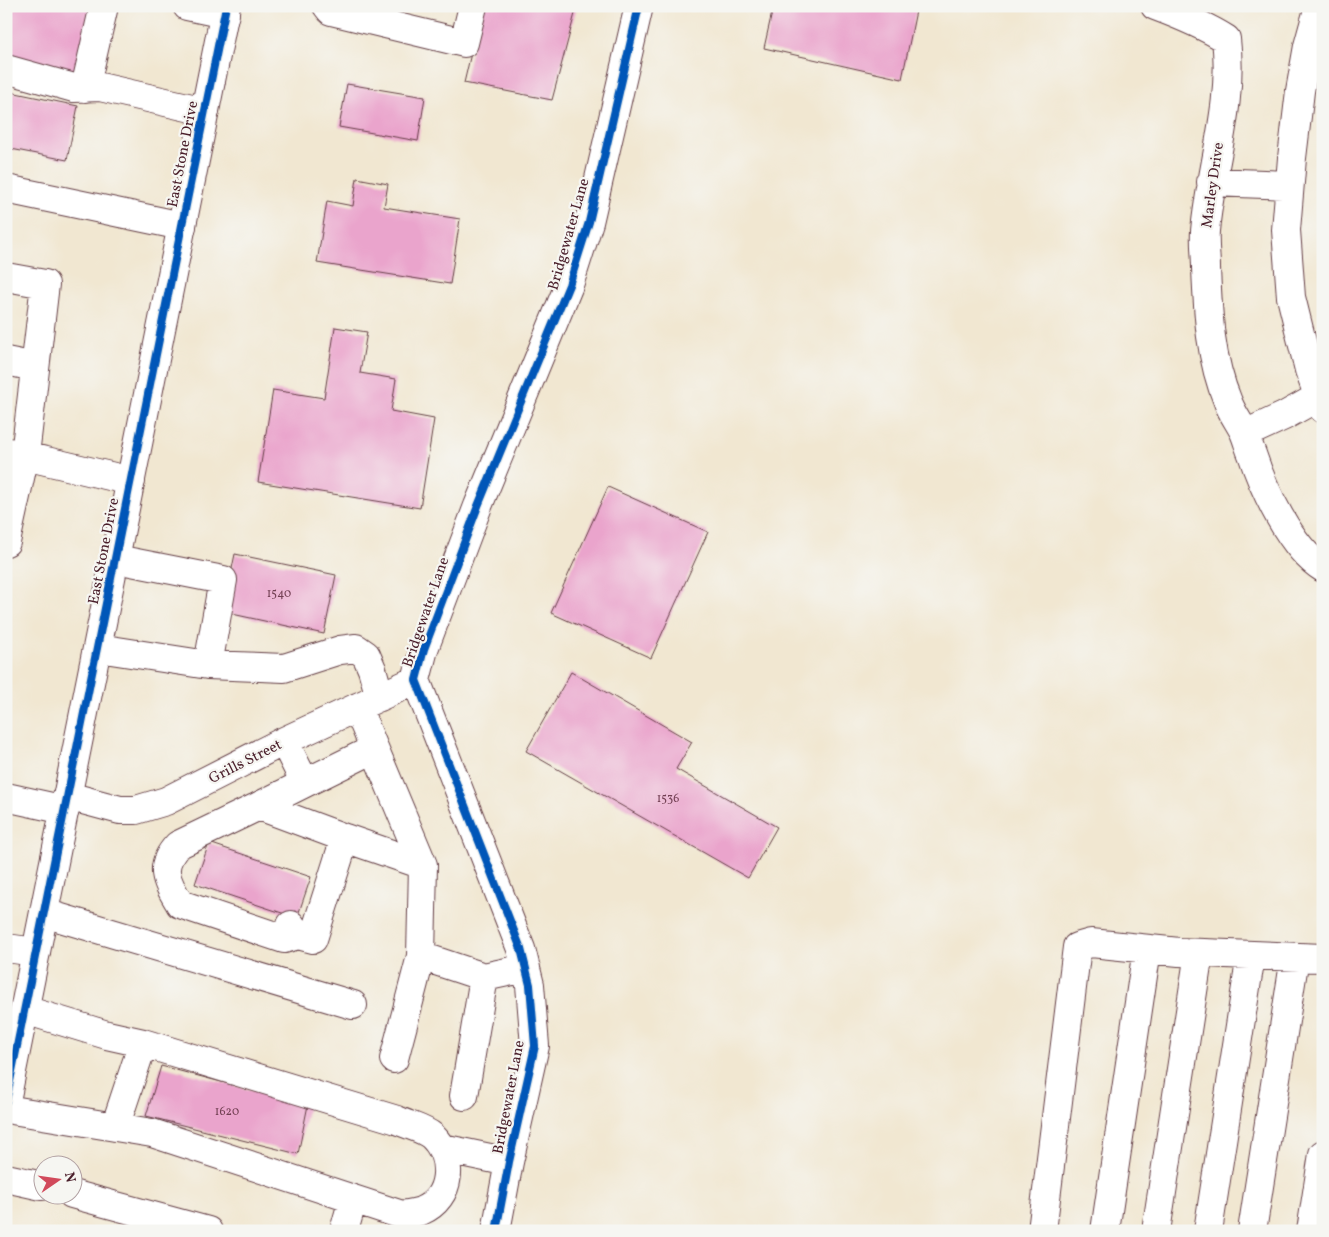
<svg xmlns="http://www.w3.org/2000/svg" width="1329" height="1237" font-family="Vollkorn,serif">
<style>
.building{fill:#eaa4cc}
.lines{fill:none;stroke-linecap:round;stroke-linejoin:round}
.minor-casing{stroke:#633d44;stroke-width:30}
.highway-casing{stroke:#633d44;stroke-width:30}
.minor{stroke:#fff;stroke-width:28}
.highway{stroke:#fff;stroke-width:28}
.cycleway-casing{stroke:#f6f6f2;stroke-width:11}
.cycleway{stroke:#0057b8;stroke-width:8}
.labels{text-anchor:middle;stroke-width:4.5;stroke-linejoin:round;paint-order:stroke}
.number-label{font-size:12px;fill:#724053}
.street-label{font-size:15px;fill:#4a1f2b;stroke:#f6f6f2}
</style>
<rect width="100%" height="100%" fill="#f6f6f2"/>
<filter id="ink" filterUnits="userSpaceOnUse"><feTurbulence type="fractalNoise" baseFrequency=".02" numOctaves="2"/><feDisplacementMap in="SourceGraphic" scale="10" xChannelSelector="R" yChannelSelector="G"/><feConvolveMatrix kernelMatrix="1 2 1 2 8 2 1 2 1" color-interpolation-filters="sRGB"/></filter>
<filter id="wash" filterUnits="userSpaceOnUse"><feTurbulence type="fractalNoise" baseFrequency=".0096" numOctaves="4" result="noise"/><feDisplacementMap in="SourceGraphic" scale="20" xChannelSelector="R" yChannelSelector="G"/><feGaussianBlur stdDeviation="1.12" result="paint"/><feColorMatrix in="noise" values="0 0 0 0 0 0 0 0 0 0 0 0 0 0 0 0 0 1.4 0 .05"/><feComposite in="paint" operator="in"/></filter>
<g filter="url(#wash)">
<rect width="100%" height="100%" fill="#f1e7d1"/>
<g id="blocks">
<!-- building -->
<path class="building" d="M6 6H91L76 79 6 62Z
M482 6H577L552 100 464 83Z
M769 6H917L902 79 764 48 773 8Z
M347 84 425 97 418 141 339 127Z
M6 91 78 106 67 160 6 148Z
M357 178 388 184 384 207 460 219 450 284 317 263 327 201 353 206Z
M335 327 367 332 360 373 396 379 391 411 434 419 420 508 258 482 273 390 324 398Z
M608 487 708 532 651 658 551 613Z
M235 554 336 575 324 634 223 612Z
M571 672 692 742 676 769 777 827 748 878 526 751Z
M209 843 311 877 297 918 195 884Z
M161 1066 308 1105 298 1154 146 1116Z"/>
</g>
</g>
<g filter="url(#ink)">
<use href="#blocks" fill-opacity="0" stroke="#633d44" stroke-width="1"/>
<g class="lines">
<!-- minor casing -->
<g class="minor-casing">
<path id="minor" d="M187 6 225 14
M327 6 331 11 464 43 473 6
M1155 6C1179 15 1204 25 1226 39 1234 103 1211 167 1205 231 1204 243 1206 256 1206 268 1208 315 1210 359 1228 402 1232 413 1239 422 1244 432 1247 439 1249 447 1252 454 1263 488 1291 549 1323 568
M1319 6 1308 46 1300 91 1292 158 1286 230 1291 297 1309 370 1323 409
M6 69 74 88 100 87 205 111
M85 88 104 6
M1211 182 1289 185
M6 189 182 226
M6 277 45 284 25 455 6 542
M6 361 35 367
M1245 434 1284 416 1318 397
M8 452 131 481
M98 648 208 665 223 580 116 559
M208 665 284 668 340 650 356 648 366 655 372 669 380 697
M357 707 423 865 421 956 484 977 526 968
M284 741 305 783 374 749
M305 783 259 806 345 838 423 865
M68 796 120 810H136L166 801 284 741 416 680
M6 797 65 810
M259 806 178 845C157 867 167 882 180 904L284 939 298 935
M44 913 353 1005
M291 925 298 935 313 939 345 838
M6 948 36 952
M394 1059 421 956
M464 1096 484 977
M6 1109 152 1133 402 1215C408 1214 415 1213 421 1211 452 1198 455 1158 432 1136 424 1129 407 1125 397 1120L143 1043 107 1035 25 1010
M115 1127 143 1043
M442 1148 509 1162
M6 1178 42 1186
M72 1194 208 1231
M344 1231 353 1199
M496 1231 509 1162 535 1046 530 985 521 949 416 680 424 649 478 506 569 285 589 222 639 6
M1042 1231 1077 947 1091 943 1179 952 1323 958
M1105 1231 1147 949
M1156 1231 1199 953
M1208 1231 1251 955
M1252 1231 1295 957
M1311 1231 1323 1154"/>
</g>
<!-- highway casing -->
<g class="highway-casing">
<path id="highway" d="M6 1101 226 6"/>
</g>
<!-- minor -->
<use href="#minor" class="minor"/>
<!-- highway -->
<use href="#highway" class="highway"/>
<!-- cycleway casing -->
<g class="cycleway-casing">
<path id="cycleway" d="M6 1101 226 6
M496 1231 509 1162 535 1046 530 985 521 949 416 680 424 649 478 506 569 285 589 222 639 6"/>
</g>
<!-- cycleway -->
<use href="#cycleway" class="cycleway"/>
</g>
</g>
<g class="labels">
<!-- number labels -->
<g class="number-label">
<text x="279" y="597">1540</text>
<text x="668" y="802">1536</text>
<text x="227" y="1115">1620</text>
</g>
<!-- street labels -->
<g class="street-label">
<text transform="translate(182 154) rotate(-79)" y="5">East Stone Drive</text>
<text transform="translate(1212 185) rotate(-82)" y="5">Marley Drive</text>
<text transform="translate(568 234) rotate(-74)" y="5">Bridgewater Lane</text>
<text transform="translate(103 551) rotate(-79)" y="5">East Stone Drive</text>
<text transform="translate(425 612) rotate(-71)" y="5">Bridgewater Lane</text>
<text transform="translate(245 761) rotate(-27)" y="5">Grills Street</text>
<text transform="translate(508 1097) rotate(-79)" y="5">Bridgewater Lane</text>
</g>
</g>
<!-- margin -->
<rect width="1329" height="1237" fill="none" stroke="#f6f6f2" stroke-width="25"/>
<!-- north arrow -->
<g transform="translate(58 1180) rotate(77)"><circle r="24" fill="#f6f6f2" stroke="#b1a0a2"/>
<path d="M0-4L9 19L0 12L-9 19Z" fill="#d1495b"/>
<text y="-8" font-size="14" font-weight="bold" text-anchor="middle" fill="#4a1f2b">N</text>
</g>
</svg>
